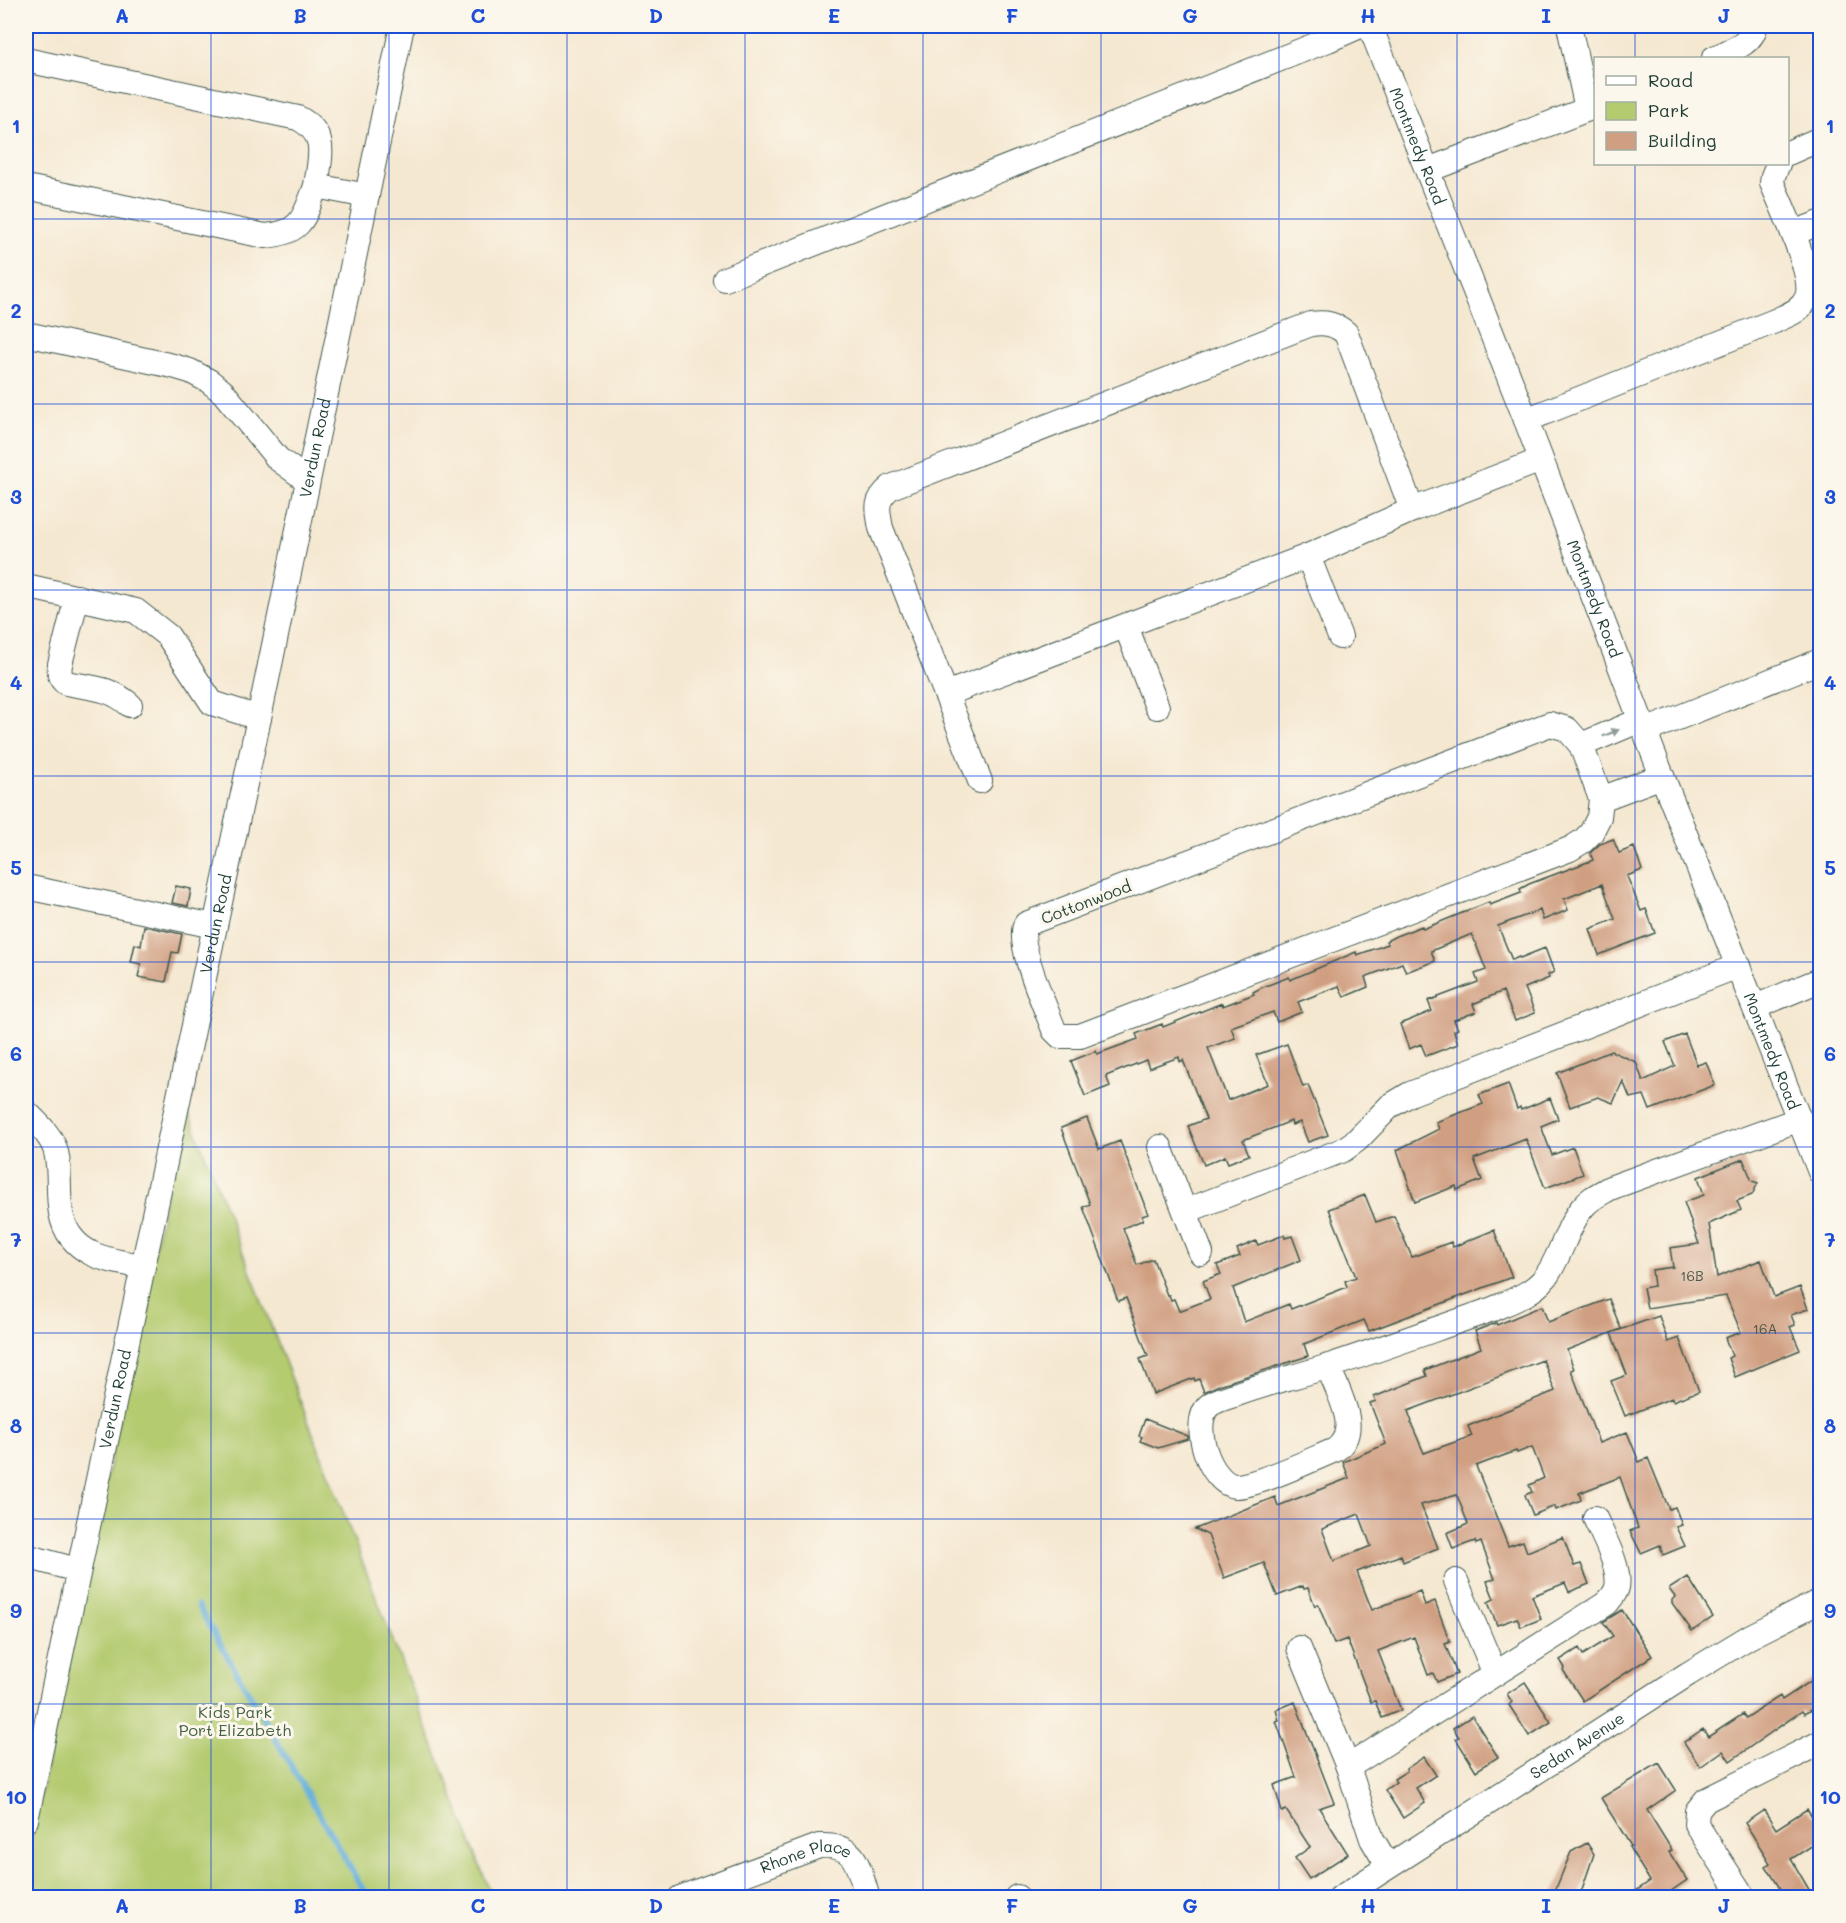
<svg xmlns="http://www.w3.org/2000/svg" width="1846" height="1923" font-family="Mali,sans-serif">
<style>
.green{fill:#b4cb70;stroke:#6a8452;stroke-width:1.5}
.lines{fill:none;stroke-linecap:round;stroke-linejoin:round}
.stream{stroke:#5dabd7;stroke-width:6}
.building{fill:#d09f81;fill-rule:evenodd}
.minor-casing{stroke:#3f574c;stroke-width:26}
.minor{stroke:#fff;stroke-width:24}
.oneway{fill:#8f9e9a}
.grid{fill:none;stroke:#1d4ed8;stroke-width:1.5;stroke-opacity:0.55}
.labels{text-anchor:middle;stroke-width:6;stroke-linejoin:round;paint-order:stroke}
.number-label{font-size:14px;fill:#4b5647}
.street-label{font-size:16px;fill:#1f3d34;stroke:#fbf7ec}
.park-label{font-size:16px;fill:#446043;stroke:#fbf7ec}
.neatline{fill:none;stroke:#1d4ed8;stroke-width:2}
.grid-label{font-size:20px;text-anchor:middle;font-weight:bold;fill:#1d4ed8}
</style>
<rect width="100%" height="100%" fill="#fbf7ec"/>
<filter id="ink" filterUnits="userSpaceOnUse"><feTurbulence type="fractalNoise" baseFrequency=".0167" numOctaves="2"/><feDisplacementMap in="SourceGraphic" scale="12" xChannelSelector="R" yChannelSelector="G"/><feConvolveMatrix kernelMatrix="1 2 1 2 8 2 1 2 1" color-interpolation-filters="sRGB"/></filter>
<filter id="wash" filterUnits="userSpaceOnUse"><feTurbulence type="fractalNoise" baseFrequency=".008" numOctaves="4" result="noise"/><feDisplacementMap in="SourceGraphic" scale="24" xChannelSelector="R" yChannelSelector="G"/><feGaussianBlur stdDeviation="1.35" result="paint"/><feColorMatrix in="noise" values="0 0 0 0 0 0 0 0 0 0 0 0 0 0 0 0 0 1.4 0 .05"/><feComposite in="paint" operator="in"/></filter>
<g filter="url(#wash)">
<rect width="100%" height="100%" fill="#f5e8d1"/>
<!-- green -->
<path class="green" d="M185 1103 492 1897 26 1898V1864Z"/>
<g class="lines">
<!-- stream -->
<path class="stream" d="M198 1606 368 1898"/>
</g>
<g id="blocks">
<!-- building -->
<path class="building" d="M1613 839 1619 853 1634 847 1642 870 1627 876 1641 911 1646 909 1655 933 1599 955 1590 929 1615 919 1602 884 1564 899 1568 910 1543 920 1540 910 1498 926 1512 960 1519 957 1520 958 1545 948 1554 972 1548 975 1549 978 1525 988 1535 1013 1515 1021 1503 991 1473 1004 1476 1012 1454 1020 1458 1029 1454 1031 1458 1044 1426 1056 1421 1044 1409 1049 1400 1024 1432 1011 1428 1001 1478 982 1475 974 1486 970 1472 934 1431 951 1435 961 1406 972 1402 963 1365 977 1368 987 1344 997 1339 986 1298 1002 1302 1012 1277 1022 1273 1012 1231 1027 1235 1038 1208 1048 1228 1100 1268 1084 1256 1055 1287 1044 1303 1087 1308 1085 1328 1135 1308 1142 1300 1122 1292 1125 1291 1121 1243 1140 1249 1155 1228 1163 1225 1156 1204 1165 1188 1126 1206 1119 1183 1060 1180 1062 1179 1057 1149 1068 1146 1060 1106 1076 1110 1086 1085 1096 1071 1061 1096 1051 1097 1054 1138 1039 1136 1034 1162 1024 1163 1027 1222 1003 1223 1006 1254 994 1253 992 1263 987 1289 977 1290 980 1356 952 1357 955 1388 944 1386 941 1396 936 1422 926 1423 929 1489 902 1490 905 1521 893 1520 889 1529 884 1593 860 1590 853 1600 844Z
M176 886 191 889 188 906 172 903Z
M144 926 182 934 178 953 172 952 166 982 138 977 141 964 131 962 135 944 141 946Z
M1685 1034 1697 1065 1706 1062 1715 1085 1650 1110 1644 1095 1630 1098 1623 1081 1613 1103 1598 1097 1570 1107 1557 1073 1611 1051 1636 1062 1643 1081 1675 1066 1665 1042Z
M1508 1084 1517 1109 1520 1107 1521 1110 1550 1098 1558 1119 1541 1126 1552 1155 1573 1147 1583 1174 1545 1188 1526 1139 1474 1159 1482 1180 1457 1190 1456 1186 1415 1202 1397 1150 1439 1129 1436 1122 1483 1104 1479 1095Z
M1087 1118 1099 1149 1120 1141 1148 1214 1142 1216 1143 1220 1123 1228 1137 1265 1153 1259 1167 1295H1169L1171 1300 1174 1299 1179 1311 1210 1299 1203 1281 1221 1274 1217 1265 1240 1256 1237 1249 1256 1241 1258 1245 1284 1235 1285 1238 1292 1236 1301 1260 1233 1288 1244 1322 1289 1304 1291 1309 1347 1287 1345 1281 1356 1277 1329 1209 1365 1195 1376 1222 1394 1216 1412 1257 1451 1242 1453 1247 1494 1230 1512 1277 1369 1331 1364 1320 1304 1344 1308 1356 1219 1385 1204 1392 1199 1379 1195 1381 1194 1378 1153 1394 1140 1359 1148 1356 1126 1298 1118 1301 1083 1207 1090 1204 1061 1128Z
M1743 1159 1752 1181 1758 1183 1752 1195 1737 1201 1741 1210 1709 1224 1717 1277 1761 1260 1774 1297 1800 1287 1808 1309 1791 1315 1795 1325 1790 1327 1800 1350 1735 1377 1728 1358 1732 1356 1725 1338 1741 1332 1726 1296 1647 1308 1643 1288 1654 1286 1652 1270 1673 1267 1670 1248 1699 1244 1684 1202 1704 1195 1698 1177Z
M1609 1299 1621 1329 1567 1350 1574 1369 1571 1370 1599 1443 1627 1432 1639 1462 1648 1458 1669 1509 1675 1507 1682 1525 1676 1527 1685 1546 1663 1555 1660 1545 1641 1553 1630 1531 1638 1528 1620 1477 1579 1493 1581 1500 1556 1510 1555 1506 1533 1515 1525 1495 1532 1492 1529 1485 1544 1478 1532 1447 1517 1453 1516 1451 1476 1466 1508 1546 1523 1541 1527 1552 1563 1537 1574 1566 1581 1564 1589 1584 1569 1592 1565 1583 1532 1596 1541 1619 1521 1627 1517 1618 1497 1625 1488 1602 1494 1599 1487 1581 1495 1579 1481 1542 1476 1544 1475 1541 1453 1549 1447 1533 1468 1524 1457 1495 1421 1505 1438 1548 1403 1562 1401 1555 1357 1572 1372 1610 1420 1591 1425 1605 1435 1601 1450 1642 1445 1644 1457 1674 1437 1682 1433 1673 1428 1675 1414 1637 1378 1651 1401 1710 1382 1718 1375 1701 1371 1702 1347 1639 1334 1644 1318 1604 1315 1606 1308 1588 1304 1589 1303 1586 1277 1596 1264 1563 1224 1578 1208 1535 1195 1529 1275 1497 1278 1506 1349 1478 1343 1462 1386 1444 1370 1403 1376 1401 1374 1397 1427 1376 1425 1370 1481 1348 1475 1331 1496 1323 1497 1325 1542 1306 1548 1322ZM1543 1360 1555 1391 1468 1426 1472 1436 1424 1453 1411 1423 1412 1422 1408 1411ZM1359 1514 1371 1546 1334 1561 1322 1529Z
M1659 1316 1668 1342 1679 1338 1699 1391 1673 1401 1672 1398 1625 1416 1611 1381 1627 1375 1611 1333Z
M1145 1419 1188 1436V1439L1158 1448 1140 1441 1142 1437 1139 1436Z
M1688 1577 1713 1617 1692 1631 1672 1603V1600L1675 1597 1669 1589Z
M1622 1610 1652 1656 1583 1701 1563 1670 1565 1668 1560 1660 1579 1648 1583 1655 1613 1636 1603 1622Z
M1814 1679 1821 1688V1704L1804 1714 1802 1711 1730 1761 1723 1751 1700 1767 1684 1742 1703 1729 1708 1737 1743 1714 1746 1718 1780 1696 1782 1700Z
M1525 1682 1551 1722 1529 1736 1509 1705 1512 1702 1507 1694Z
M1295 1702 1334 1803 1319 1808 1348 1854 1309 1879 1295 1858 1310 1847 1286 1810 1282 1812 1274 1785 1296 1777 1276 1721 1279 1720 1276 1710Z
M1472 1716 1498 1757 1476 1771 1456 1739 1459 1737 1453 1728Z
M1424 1757 1436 1775 1416 1788 1425 1803 1403 1818 1385 1790 1396 1782 1394 1779 1407 1771 1406 1769Z
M1659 1763 1676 1790 1647 1810 1672 1850 1669 1852 1687 1880 1661 1898H1626L1650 1881 1629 1847 1631 1846 1601 1798Z
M1807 1809 1812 1816 1821 1811V1840L1791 1859 1814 1898H1786L1766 1866 1770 1863 1745 1823 1764 1810 1776 1829Z
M1587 1843 1594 1854 1579 1898H1552L1571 1852Z"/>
</g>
</g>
<g filter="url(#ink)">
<use href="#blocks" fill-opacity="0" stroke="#3f574c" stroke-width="1.5"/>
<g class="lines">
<!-- minor casing -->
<g class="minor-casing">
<g id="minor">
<path id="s1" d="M1370 26 1526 420 1662 776 1820 1172"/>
<path d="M1569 26 1587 109"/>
<path d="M1714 58C1729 51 1753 44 1755 26"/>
<path d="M26 60 298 118C329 134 320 157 316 186"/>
<path d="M1788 153 1820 139"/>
<path d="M1428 170 1596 106"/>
<path d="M26 187 265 236C303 233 304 217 316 186L367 196"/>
<path d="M1793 233 1820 223"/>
<path d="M725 279 1328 40 1360 26"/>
<path d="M26 334 173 366 190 371 209 381 223 392 278 459 307 480"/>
<path d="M1526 420 1775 321C1787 315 1802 311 1807 297 1815 276 1781 205 1772 183L1773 176 1778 164"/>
<path d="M1308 556 1340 637"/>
<path d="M26 586 136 611 168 636 212 703 259 718"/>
<path d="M77 597 60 664C59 672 59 678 66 683 91 688 110 687 130 705"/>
<path d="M1126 626 1157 707"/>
<path d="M946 694 1308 556 1412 510 1541 460"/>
<path d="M1550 724 1567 729 1581 745 1601 799 1599 817 1591 833 1583 841 1570 849 1080 1036H1060L1054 1030C1046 1008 1015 942 1026 924Z"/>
<path d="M1645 731 1820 661"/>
<path d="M1581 745 1641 720"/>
<path d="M980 781 881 528C877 508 875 500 891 487L1311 324C1326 322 1335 324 1346 333L1412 510"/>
<path d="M1601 799 1662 776"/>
<path d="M26 887 214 926"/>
<path d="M1755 1007 1820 980"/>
<path d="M26 1112C37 1123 52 1136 56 1152 61 1172 57 1193 61 1213 69 1255 107 1261 143 1266"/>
<path d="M1160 1147 1201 1253"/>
<path d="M1186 1211 1343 1150 1357 1140 1390 1106 1410 1094 1738 966"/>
<path d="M1328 1366C1337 1392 1363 1430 1335 1450 1313 1459 1256 1486 1236 1486 1210 1485 1188 1420 1211 1404 1219 1399 1229 1397 1237 1394 1267 1383 1298 1376 1329 1366 1384 1348 1438 1328 1493 1309 1511 1301 1532 1294 1545 1278 1561 1257 1567 1225 1583 1207 1590 1198 1600 1194 1610 1188L1800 1119"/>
<path d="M26 1556 77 1570"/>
<path d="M1456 1581 1495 1674"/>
<path d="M1299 1648 1348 1767 1372 1839 1388 1866"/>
<path d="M1348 1767 1607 1603C1611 1598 1616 1593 1617 1587 1621 1568 1603 1536 1595 1518"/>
<path id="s2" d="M26 1820 259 718 402 26"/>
<path id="s3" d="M680 1898 819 1846C858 1844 857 1865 868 1898"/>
<path d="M1017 1898V1897"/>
<path id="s4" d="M1340 1898 1688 1674 1749 1637 1820 1601"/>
<path d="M1744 1898 1696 1824 1697 1811 1706 1800 1820 1743"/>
</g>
</g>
<!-- minor -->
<use href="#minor" class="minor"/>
</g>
<!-- one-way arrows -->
<defs><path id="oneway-solid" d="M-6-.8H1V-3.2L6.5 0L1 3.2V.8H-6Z" transform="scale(1.5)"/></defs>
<use class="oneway" href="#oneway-solid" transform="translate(1611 733) rotate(-23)"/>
</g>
<!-- grid -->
<path class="grid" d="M211 26V1898M389 26V1898M567 26V1898M745 26V1898M923 26V1898M1101 26V1898M1279 26V1898M1457 26V1898M1635 26V58M1635 164V1898M26 219H1820M26 404H1820M26 590H1820M26 776H1820M26 962H1820M26 1147H1820M26 1333H1820M26 1519H1820M26 1704H1820"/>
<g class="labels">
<!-- number labels -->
<g class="number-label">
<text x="1692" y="1281">16B</text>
<text x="1765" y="1334">16A</text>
</g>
<!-- street labels -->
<g class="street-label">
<text dy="6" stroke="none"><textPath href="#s1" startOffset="129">Montmedy Road</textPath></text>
<text dy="6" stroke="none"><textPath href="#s2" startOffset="1402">Verdun Road</textPath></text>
<text dy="6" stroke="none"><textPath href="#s1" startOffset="615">Montmedy Road</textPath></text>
<text transform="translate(1086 902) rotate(-21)" y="6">Cottonwood</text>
<text dy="6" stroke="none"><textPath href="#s2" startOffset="916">Verdun Road</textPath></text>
<text dy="6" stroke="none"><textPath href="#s1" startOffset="1101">Montmedy Road</textPath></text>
<text dy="6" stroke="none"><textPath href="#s2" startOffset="430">Verdun Road</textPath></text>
<text dy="6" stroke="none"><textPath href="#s4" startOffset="282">Sedan Avenue</textPath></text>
<text dy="6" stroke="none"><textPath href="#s3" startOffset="134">Rhone Place</textPath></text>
</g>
<!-- park labels -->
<g class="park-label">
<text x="235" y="1718">Kids Park<tspan x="235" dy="18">Port Elizabeth</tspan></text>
</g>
</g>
<!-- margin -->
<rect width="1846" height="1923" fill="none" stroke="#fbf7ec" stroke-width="66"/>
<!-- legend -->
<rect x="1594" y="57" width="195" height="108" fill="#fbf7ec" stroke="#a3ada2" stroke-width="1.5"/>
<rect x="1606" y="76" width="30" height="9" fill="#ffffff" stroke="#a3ada2" stroke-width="1.5"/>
<text x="1648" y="87" font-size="18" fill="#1f3d34">Road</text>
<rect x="1606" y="102" width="30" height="18" fill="#b4cb70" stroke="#a3ada2" stroke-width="1.5"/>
<text x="1648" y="117" font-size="18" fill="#1f3d34">Park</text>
<rect x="1606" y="132" width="30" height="18" fill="#d09f81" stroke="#a3ada2" stroke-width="1.5"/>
<text x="1648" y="147" font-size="18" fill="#1f3d34">Building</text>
<rect x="33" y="33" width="1780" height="1857" class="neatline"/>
<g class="grid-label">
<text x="122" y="23">A</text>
<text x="300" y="23">B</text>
<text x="478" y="23">C</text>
<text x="656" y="23">D</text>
<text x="834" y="23">E</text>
<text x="1012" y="23">F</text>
<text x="1190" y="23">G</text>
<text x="1368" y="23">H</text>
<text x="1546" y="23">I</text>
<text x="1724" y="23">J</text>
<text x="16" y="133">1</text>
<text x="1830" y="133">1</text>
<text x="16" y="318">2</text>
<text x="1830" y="318">2</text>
<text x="16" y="504">3</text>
<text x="1830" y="504">3</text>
<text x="16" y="690">4</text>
<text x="1830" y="690">4</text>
<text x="16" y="875">5</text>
<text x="1830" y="875">5</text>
<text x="16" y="1061">6</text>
<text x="1830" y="1061">6</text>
<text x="16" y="1247">7</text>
<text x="1830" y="1247">7</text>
<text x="16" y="1433">8</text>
<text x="1830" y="1433">8</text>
<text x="16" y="1618">9</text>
<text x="1830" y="1618">9</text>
<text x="16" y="1804">10</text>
<text x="1830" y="1804">10</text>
<text x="122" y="1913">A</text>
<text x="300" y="1913">B</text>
<text x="478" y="1913">C</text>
<text x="656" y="1913">D</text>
<text x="834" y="1913">E</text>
<text x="1012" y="1913">F</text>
<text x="1190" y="1913">G</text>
<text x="1368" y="1913">H</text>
<text x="1546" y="1913">I</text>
<text x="1724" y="1913">J</text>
</g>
</svg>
